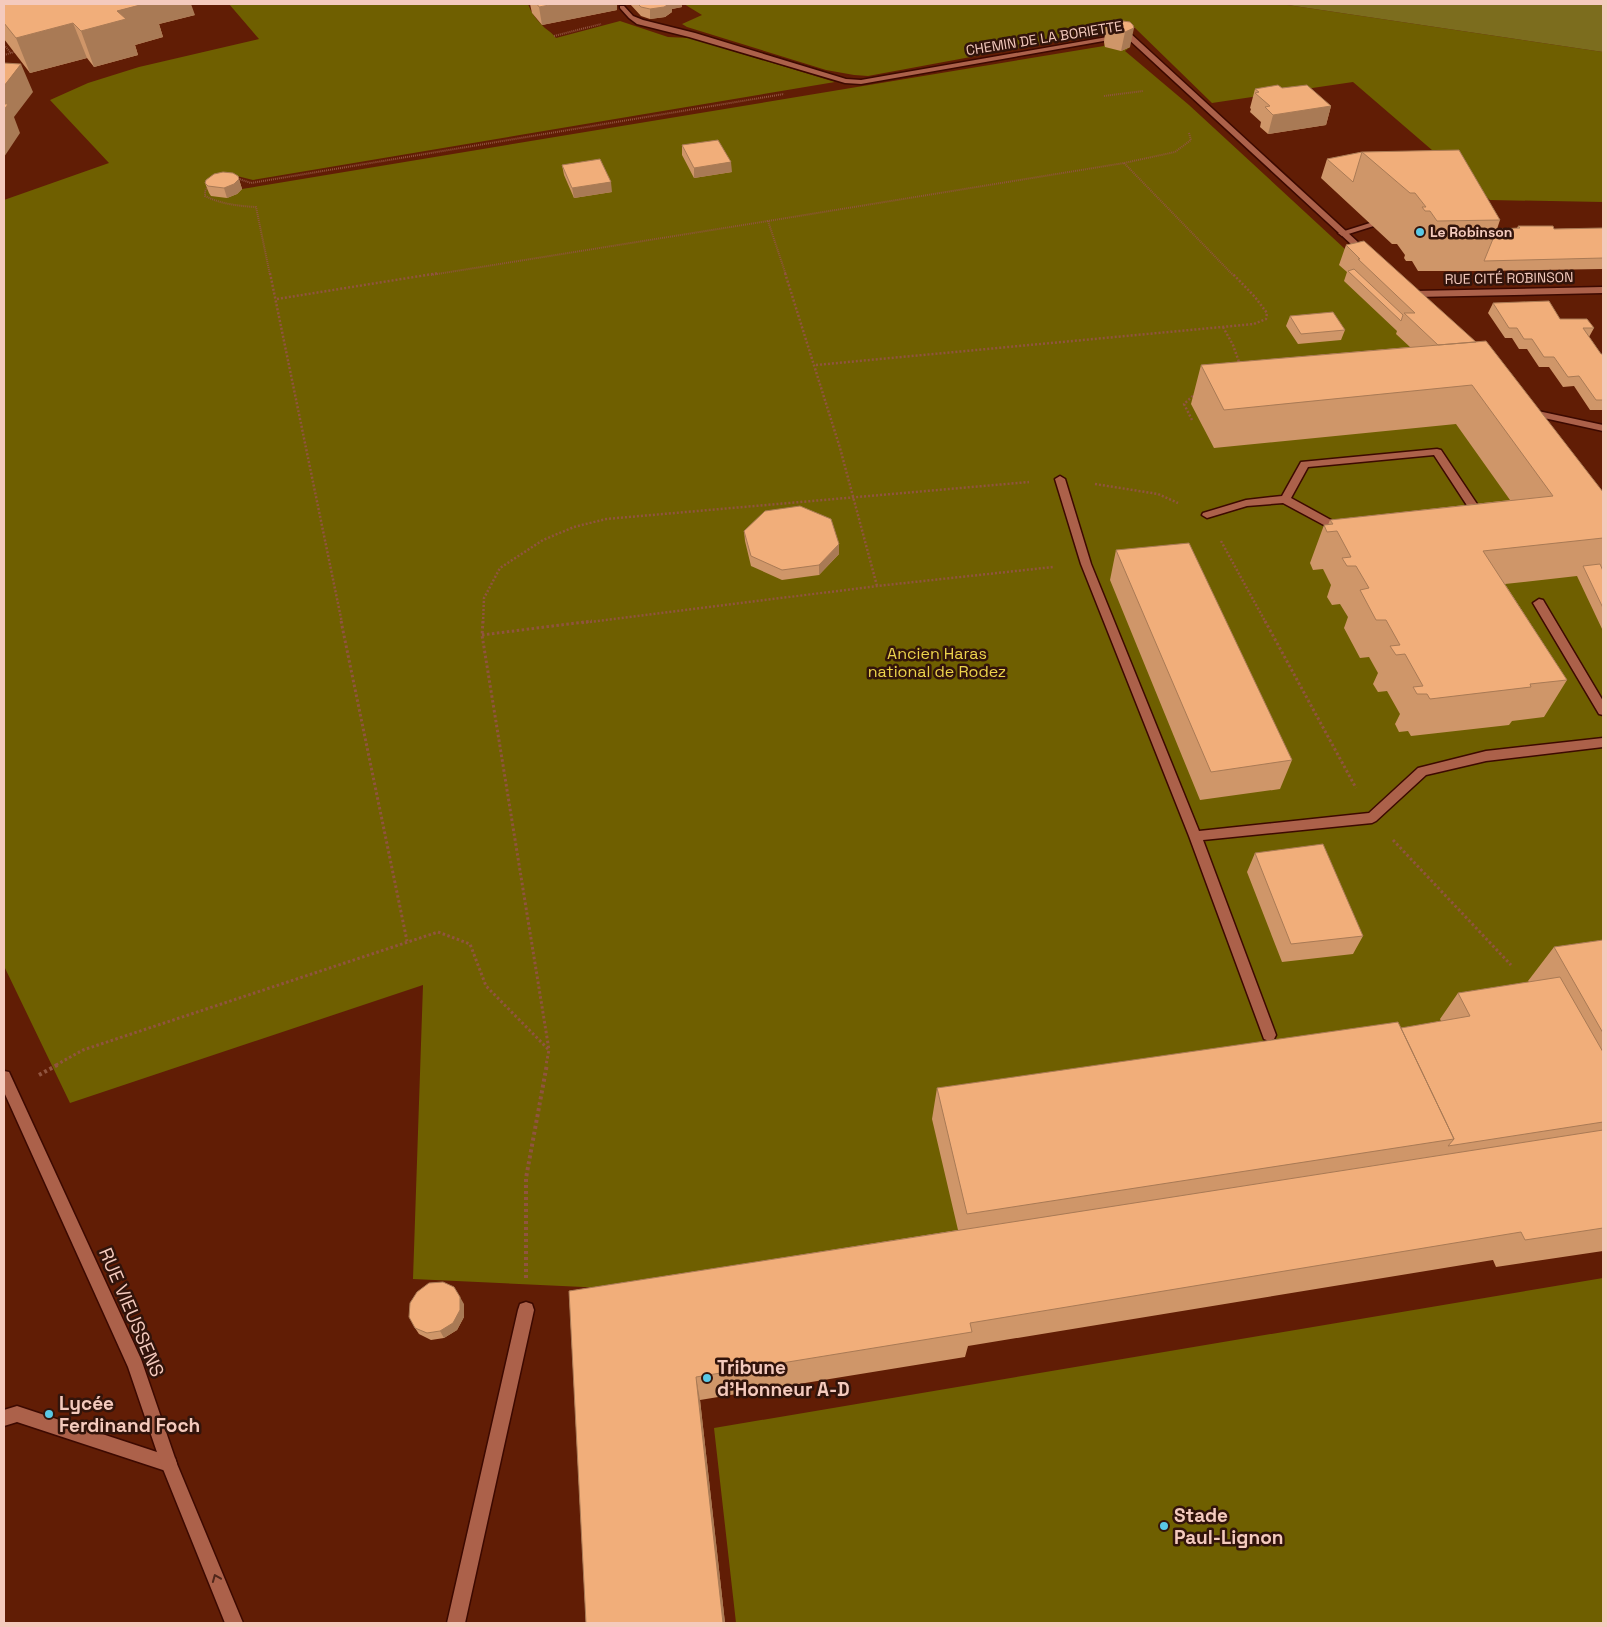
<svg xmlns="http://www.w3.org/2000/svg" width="1607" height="1627" font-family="'Space Grotesk',sans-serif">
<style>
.green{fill:#6f5f00}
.forest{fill:#7c6d1e}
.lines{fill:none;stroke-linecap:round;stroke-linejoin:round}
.lane-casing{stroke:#3c0900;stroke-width:3}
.street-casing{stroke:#3c0900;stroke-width:3}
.path-far3{stroke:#90543f;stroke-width:2;stroke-dasharray:1 1;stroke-linecap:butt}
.path-far2{stroke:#90543f;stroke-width:2.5;stroke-dasharray:2 2;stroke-linecap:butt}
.path-far1{stroke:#90543f;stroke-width:3;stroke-dasharray:2.5 2.5;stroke-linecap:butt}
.path{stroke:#90543f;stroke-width:4;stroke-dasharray:3 3;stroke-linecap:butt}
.lane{fill:#ac614a;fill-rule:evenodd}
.street{fill:#ac614a;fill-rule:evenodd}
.wall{fill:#cf9669}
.shaded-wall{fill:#a97a55}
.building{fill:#f1ae7a;stroke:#a97a55}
.oneway{stroke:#50271b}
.poi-dot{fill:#5ac8e5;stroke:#32140b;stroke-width:2}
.labels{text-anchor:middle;stroke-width:5;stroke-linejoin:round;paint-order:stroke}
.far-street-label{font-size:14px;fill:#f4cabd;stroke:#32140b}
.far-poi-label{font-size:14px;font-weight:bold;fill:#f4cabd;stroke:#32140b;text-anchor:start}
.park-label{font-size:16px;fill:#edd34c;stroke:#32140b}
.near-street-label{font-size:19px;fill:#f4cabd;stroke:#32140b}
.near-poi-label{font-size:19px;font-weight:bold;fill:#f4cabd;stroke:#32140b;text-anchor:start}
</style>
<rect width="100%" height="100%" fill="#611d05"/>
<!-- green -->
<path class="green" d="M229 4H528C531 12 535 18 541 24 546 30 552 32 556 38L620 21 668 37 690 38 835 82 253 180 237 176 242 189 1104 46 1105 41 1130 44V47L1125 51 1189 105 1358 261 1603 530V1152L648 1290 413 1279 423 985 70 1103 4 966V200L109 163 50 100 88 83 139 67 259 39Z
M684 4H1281L1603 52V202L1490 200 1353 82 1212 103 1134 27 868 76 854 75 826 70 687 27 682 24 702 15Z
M1603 1278V1623H736L714 1428Z"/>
<!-- forest -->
<path class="forest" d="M1281 4H1603V52Z"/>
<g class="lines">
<!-- lane casing -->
<g class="lane-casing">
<path id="lane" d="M1370 223 1377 225 1342 236 1338 233Z
M1538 411 1603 425V431L1535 416V412Z
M1437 449 1441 450 1481 510 1482 512 1481 514 1466 515 1465 513 1466 511 1470 510 1434 455 1308 467 1291 498 1340 525 1347 526 1348 528 1343 532 1335 531 1283 503 1247 506 1207 518 1202 515 1203 513 1246 500 1282 496 1301 462Z
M1060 476 1065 479 1091 564 1199 831 1369 813 1418 768 1486 751 1603 738V747L1486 761 1426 775 1376 821 1372 823 1203 840 1276 1035 1274 1039 1269 1041 1264 1039 1189 836 1081 564 1055 479Z
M1539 599 1543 600 1603 701V715L1599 714 1533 603Z
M526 1302 532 1304 534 1310 465 1623H447L518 1310 520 1304Z
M17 1406 169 1456 175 1458 177 1464 175 1470 169 1472 17 1422 4 1426V1410Z"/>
</g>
<!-- street casing -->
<g class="street-casing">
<path id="street" d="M620 6H624L633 16 643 20 695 33 846 79 861 80 1130 33 1371 254 1364 256 1126 37 861 84 845 83 689 37 637 24 629 18 620 8Z
M1603 287V293L1415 297 1411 294 1415 291Z
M4 1071 9 1072 141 1359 177 1464 243 1623H225L161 1464 128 1367 4 1092Z"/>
</g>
<!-- path-far3 -->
<path class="path-far3" d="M554 36 601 24
M4 45 11 53
M4 55 18 51
M1104 96 1143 91
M1124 163 1233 275
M236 178 251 183 784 94
M209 185 205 191V196C221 204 238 206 256 207L270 275
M431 275 768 221
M786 275 768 221 1124 163 1175 152 1191 140 1189 133"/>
<!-- path-far2 -->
<path class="path-far2" d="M270 273 342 623
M785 273 840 448 877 586
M277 299 439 273
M1223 327 1233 345 1239 362 1236 365
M816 365 1254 324 1266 319 1267 313 1255 297 1232 273
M1192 420 1184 404 1196 393
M1095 484 1158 494 1178 503
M1221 541 1266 623
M483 623 484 598 500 568 543 540 574 527 606 519 1029 482
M582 623 877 586 1053 567"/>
<!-- path-far1 -->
<path class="path-far1" d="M341 621 407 941
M483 621 482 635 549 1050
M1265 621 1356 788
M482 635 592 621
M1393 840 1511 965
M56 1065 83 1050 438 932 470 944 486 986 549 1050 546 1065"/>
<!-- path -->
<path class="path" d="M39 1075 59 1064
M526 1278V1178L547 1064"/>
<!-- lane -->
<use href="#lane" class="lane"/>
<!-- street -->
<use href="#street" class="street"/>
</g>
<!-- wall -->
<path class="wall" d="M4 4 195 15 159 24 163 37 135 45 138 55 94 67 87 58 30 73 4 39Z
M530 4H617V10L542 25 532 13Z
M630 4H682V7L672 9V12L665 17 650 19 641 16Z
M1130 22V47L1121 51 1105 47 1104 42 1106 24Z
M1282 88 1331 106 1326 125 1268 134 1260 127 1261 122 1250 112 1251 109 1250 108 1255 89Z
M682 145 732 172 694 178 682 155Z
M1362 152 1500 220 1497 229 1517 228 1518 226 1554 229 1603 228V269L1479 271H1418L1412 261H1406L1404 258 1405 255 1397 244H1392L1321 178 1327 159Z
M562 165 612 192 574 198 564 175Z
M238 176 242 189 237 194 227 198 211 196 209 193 205 183Z
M1364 241 1603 492V631L1577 576 1505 584 1567 680 1544 717 1512 721 1509 725 1411 736 1408 731 1399 732 1395 724 1400 714 1387 691 1378 692 1373 684 1378 673 1369 657 1360 658 1344 628 1348 617 1340 604 1332 605 1327 597 1331 585 1323 569 1313 570 1310 563 1324 525H1328L1330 520 1510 500 1456 424 1214 448 1191 404 1201 365 1410 347 1396 334 1397 331 1344 281 1347 272 1339 265 1346 245Z
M1493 303 1560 319 1594 328 1589 337 1601 354H1603V410H1590L1574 386 1563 387 1549 367H1539L1527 349H1519L1512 338H1505L1488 313Z
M1290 316 1345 330 1341 340 1298 344 1286 326Z
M744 531 839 544V554L819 575 782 580 751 566 745 541Z
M1116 550 1292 760 1280 789 1200 800 1110 580Z
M1255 853 1363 936 1353 954 1282 962 1247 872Z
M1603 940V1251L1496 1267 1493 1260 968 1346 965 1357 700 1400 725 1623H586L569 1291 958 1230 932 1119 937 1088 1401 1028 1441 1021 1440 1019 1458 993 1529 982 1528 981 1554 947Z
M464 1304V1317L457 1330 444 1338 431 1340 419 1334 415 1328Z"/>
<!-- shaded-wall -->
<path class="shaded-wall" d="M144 4H191L195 15 159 24 163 37 135 45 138 55 94 67 81 31 117 11Z
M554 4H617V10L542 25 539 7Z
M669 4H682V7L672 9V12L665 17 650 19V9Z
M73 23 87 58 30 73 16 38Z
M1134 28 1130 47 1121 51 1125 32Z
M21 64 33 92 14 117 20 133 4 157V86Z
M1331 106 1326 125 1268 134 1273 115Z
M731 162 732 172 694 178V168Z
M238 176 242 189 237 194 227 198 224 188Z
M611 182 612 192 574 198 572 188Z
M839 544V554L819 575V565Z
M460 1297 464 1304V1317L457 1330 444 1338 440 1331Z
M696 1377 700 1400 725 1623H723Z"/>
<!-- building -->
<path class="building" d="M4 4H144L117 11 126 19 81 31 73 23 16 38 4 23Z
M537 4H554L539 7Z
M638 4H669L664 7 650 9 641 7Z
M1116 20 1130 22 1133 25 1134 28 1125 32 1108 29 1106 24Z
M4 63 21 64 4 86Z
M1278 85 1282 88 1307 85 1331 106 1273 115 1265 107 1270 106 1255 93 1259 92 1255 89Z
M4 104H8L4 110Z
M718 140 731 162 694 168 682 145Z
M1459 150 1500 220 1437 221 1430 211H1425L1422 207H1426L1415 193H1410L1362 152Z
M1362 152 1353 182 1327 159Z
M600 159 611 182 572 188 562 165Z
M223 172 233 173 238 176 239 179 234 184 224 188 208 186 205 183 206 180 214 174Z
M1518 226H1553L1554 229 1603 228V258L1484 261 1497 229 1520 228Z
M1364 241 1476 342 1438 345 1404 313H1415L1358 259H1360L1346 245Z
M1354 269 1403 315 1401 321 1348 271Z
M1549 301 1560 319H1587L1594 328H1583L1601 354H1603V400H1596L1579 376 1568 377 1554 357H1544L1532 339H1524L1517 328H1509L1493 303Z
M1333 312 1345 330 1301 334 1290 316Z
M1486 341 1603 492V538L1483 551 1567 680 1530 684 1531 687 1430 699 1427 694H1417L1413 687 1423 686 1405 654 1396 655 1390 646 1400 645 1386 620H1376L1360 590 1369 588 1356 566H1347L1342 558 1351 557 1337 531 1327 532 1324 525 1333 524 1330 520 1553 496 1472 385 1224 410 1201 365Z
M800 506 831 519 839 544 819 565 782 570 751 556 744 531 765 511Z
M1189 543 1292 760 1211 772 1116 550Z
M1600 564 1603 571V608L1583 566Z
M1323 844 1363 936 1291 944 1255 853Z
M1603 940V1033L1554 947Z
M1560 977 1603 1052V1122L1448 1146 1454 1139 1401 1028 1470 1016 1458 993Z
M1398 1022 1454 1139 967 1214 937 1088Z
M1603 1130V1228L1525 1240 1521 1232 970 1323 972 1332 696 1377 723 1623H586L569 1291Z
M443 1282 454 1287 460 1297V1310L453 1323 440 1331 427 1333 415 1328 409 1317 410 1303 417 1292 429 1283Z"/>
<!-- one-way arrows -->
<defs><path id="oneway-chevron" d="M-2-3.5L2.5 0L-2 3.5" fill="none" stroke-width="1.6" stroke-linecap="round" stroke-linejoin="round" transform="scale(1.25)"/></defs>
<use class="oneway" href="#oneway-chevron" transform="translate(216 1578) rotate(-112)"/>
<!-- markers -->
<g class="poi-dot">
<circle cx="1420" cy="232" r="5"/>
<circle cx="707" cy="1378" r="5"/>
<circle cx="49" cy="1414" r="5"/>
<circle cx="1164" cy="1526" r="5"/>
</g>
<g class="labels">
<!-- far-street labels -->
<g class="far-street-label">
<text transform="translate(1044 38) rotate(-9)" y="5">CHEMIN DE LA BORIETTE</text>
<text transform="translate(1509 278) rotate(-1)" y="5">RUE CITÉ ROBINSON</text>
</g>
<!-- far-poi labels -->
<g class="far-poi-label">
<text x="1430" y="237">Le Robinson</text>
</g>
<!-- park labels -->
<g class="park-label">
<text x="937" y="659">Ancien Haras<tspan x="937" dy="18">national de Rodez</tspan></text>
</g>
<!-- near-street labels -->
<g class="near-street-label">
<text transform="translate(132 1312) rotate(67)" y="7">RUE VIEUSSENS</text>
</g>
<!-- near-poi labels -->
<g class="near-poi-label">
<text x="717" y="1374">Tribune<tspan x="717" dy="22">d'Honneur A-D</tspan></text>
<text x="59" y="1410">Lycée<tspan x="59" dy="22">Ferdinand Foch</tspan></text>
<text x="1174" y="1522">Stade<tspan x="1174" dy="22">Paul-Lignon</tspan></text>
</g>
</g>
<!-- border -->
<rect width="1607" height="1627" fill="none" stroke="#f4cabd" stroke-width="10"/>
</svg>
